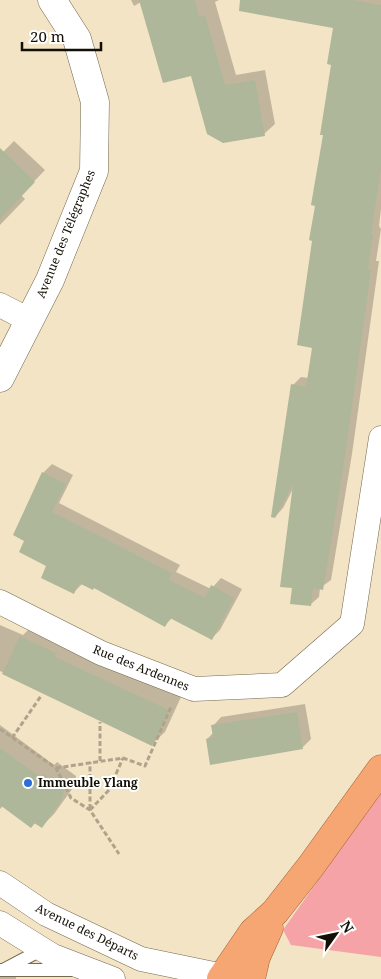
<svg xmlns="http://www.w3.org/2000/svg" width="381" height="979" font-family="'Noto Serif',serif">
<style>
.green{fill:#f6a3a7}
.shadow{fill:#0003}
.building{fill:#aeb799}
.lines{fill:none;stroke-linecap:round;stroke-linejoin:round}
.service-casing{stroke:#75694e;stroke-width:14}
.minor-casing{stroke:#75694e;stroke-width:25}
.tertiary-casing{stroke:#75694e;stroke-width:29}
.trunk-casing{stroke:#a56236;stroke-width:29}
.path{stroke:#afa48b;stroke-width:3;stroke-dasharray:5 2.5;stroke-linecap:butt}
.service{stroke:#fff;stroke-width:12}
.minor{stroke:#fff;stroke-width:24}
.tertiary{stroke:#fff;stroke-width:28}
.trunk{stroke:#f6a673;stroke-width:28}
.poi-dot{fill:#2d6cd9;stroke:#fff;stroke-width:2}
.labels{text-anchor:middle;stroke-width:4;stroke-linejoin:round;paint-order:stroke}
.street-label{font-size:12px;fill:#130f05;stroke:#fff}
.poi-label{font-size:12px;font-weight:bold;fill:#130f05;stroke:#fff;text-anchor:start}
</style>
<rect width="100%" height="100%" fill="#f2e4c5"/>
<!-- green -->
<path class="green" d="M381 791V957L291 945 283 930Z"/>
<!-- shadow -->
<path class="shadow" d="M131 0H219L215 2 236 75 265 70 275 124 264 134 191 74 141 2 134 6Z
M276 0H381V209L379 226 381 229 376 261H379L352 454 331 580 320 588 319 597 310 605 294 587 293 489 283 508 275 517 293 385 301 377 309 378 313 347 314 240 333 64 334 27Z
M14 141 45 170 21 195 25 199 0 225V155Z
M52 464 73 475 59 503 180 565 176 572 211 589 221 578 242 589 220 630 212 638 172 618 165 625 94 587 83 583 74 592 48 566 25 540 43 473Z
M34 624 181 697 165 732 151 745 0 671V625L23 635Z
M305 704 311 739 303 747 207 739 214 732 213 726 221 717Z
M0 725 54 765 57 762 76 776 75 785 54 814 41 827 3 806 0 809Z
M0 975 16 976V979H0Z"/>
<!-- building -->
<path class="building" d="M139 0H195L199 17 205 15 225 85 255 80 265 136 223 143 207 134 191 76 163 83Z
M240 0H353L381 5V169L371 234 373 235 368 269 371 270 344 463 323 590 313 588 311 606 290 604 292 588 280 587 293 484 275 518 271 517 291 384 306 387 312 348 297 345 312 241 309 240 315 206 311 205 323 135H320L331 65 327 64 333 28 239 11Z
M0 148 35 182 0 219Z
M42 472 66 484 52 512 172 573 169 580 205 598 211 585 234 598 212 640 170 618 165 627 94 588 93 590 79 583 74 594 41 578 46 566 19 552 24 541 13 535Z
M20 636 56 653 55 657 169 710 152 746 2 674Z
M297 712 303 749 210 765 206 739 213 737 211 725Z
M0 748 40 777 43 774 64 789 62 799 42 828 35 823 31 828 0 805Z"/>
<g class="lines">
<!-- service casing -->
<g class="service-casing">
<path id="service" d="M0 970H74
M3 970 41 950"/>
</g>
<!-- minor casing -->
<g class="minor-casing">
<path id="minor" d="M0 305 29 320
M0 602 101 653 194 689 282 685 352 624 381 438
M0 883 46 914 141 959 238 979
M0 923 53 956 113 979"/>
</g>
<!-- tertiary casing -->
<g class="tertiary-casing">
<path id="tertiary" d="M0 378 50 280 94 171 95 102 77 39 52 0"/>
</g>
<!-- trunk casing -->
<g class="trunk-casing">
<path id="trunk" d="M221 979 253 932 275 912 311 866 381 769
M251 979 256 957 269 928"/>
</g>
<!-- path -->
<path class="path" d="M0 729 56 768 71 798 90 810 119 854
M12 738 41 696
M100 761V722
M56 768 123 758 145 766 171 707
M90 809V762
M90 810 109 790 123 758"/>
<!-- service -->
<use href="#service" class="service"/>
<!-- minor -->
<use href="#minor" class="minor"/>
<!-- tertiary -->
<use href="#tertiary" class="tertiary"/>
<!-- trunk -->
<use href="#trunk" class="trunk"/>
</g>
<!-- markers -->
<circle class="poi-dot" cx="28" cy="783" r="5"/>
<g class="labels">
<!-- street labels -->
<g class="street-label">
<text transform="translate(66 234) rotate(-68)" y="4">Avenue des Télégraphes</text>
<text transform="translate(141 668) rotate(22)" y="4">Rue des Ardennes</text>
<text transform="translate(87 932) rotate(26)" y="4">Avenue des Départs</text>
</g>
<!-- poi labels -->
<g class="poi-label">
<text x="38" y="787">Immeuble Ylang</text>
</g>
</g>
<!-- north arrow -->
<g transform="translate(336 934) rotate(57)" stroke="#ffffff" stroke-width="4" paint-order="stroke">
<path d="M0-4L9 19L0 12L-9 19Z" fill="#130f05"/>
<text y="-8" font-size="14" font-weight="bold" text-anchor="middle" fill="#130f05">N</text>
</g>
<!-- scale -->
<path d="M22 42v8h79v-8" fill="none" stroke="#130f05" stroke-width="2.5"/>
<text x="30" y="42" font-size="15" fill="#130f05" stroke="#ffffff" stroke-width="4" paint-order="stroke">20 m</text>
</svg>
